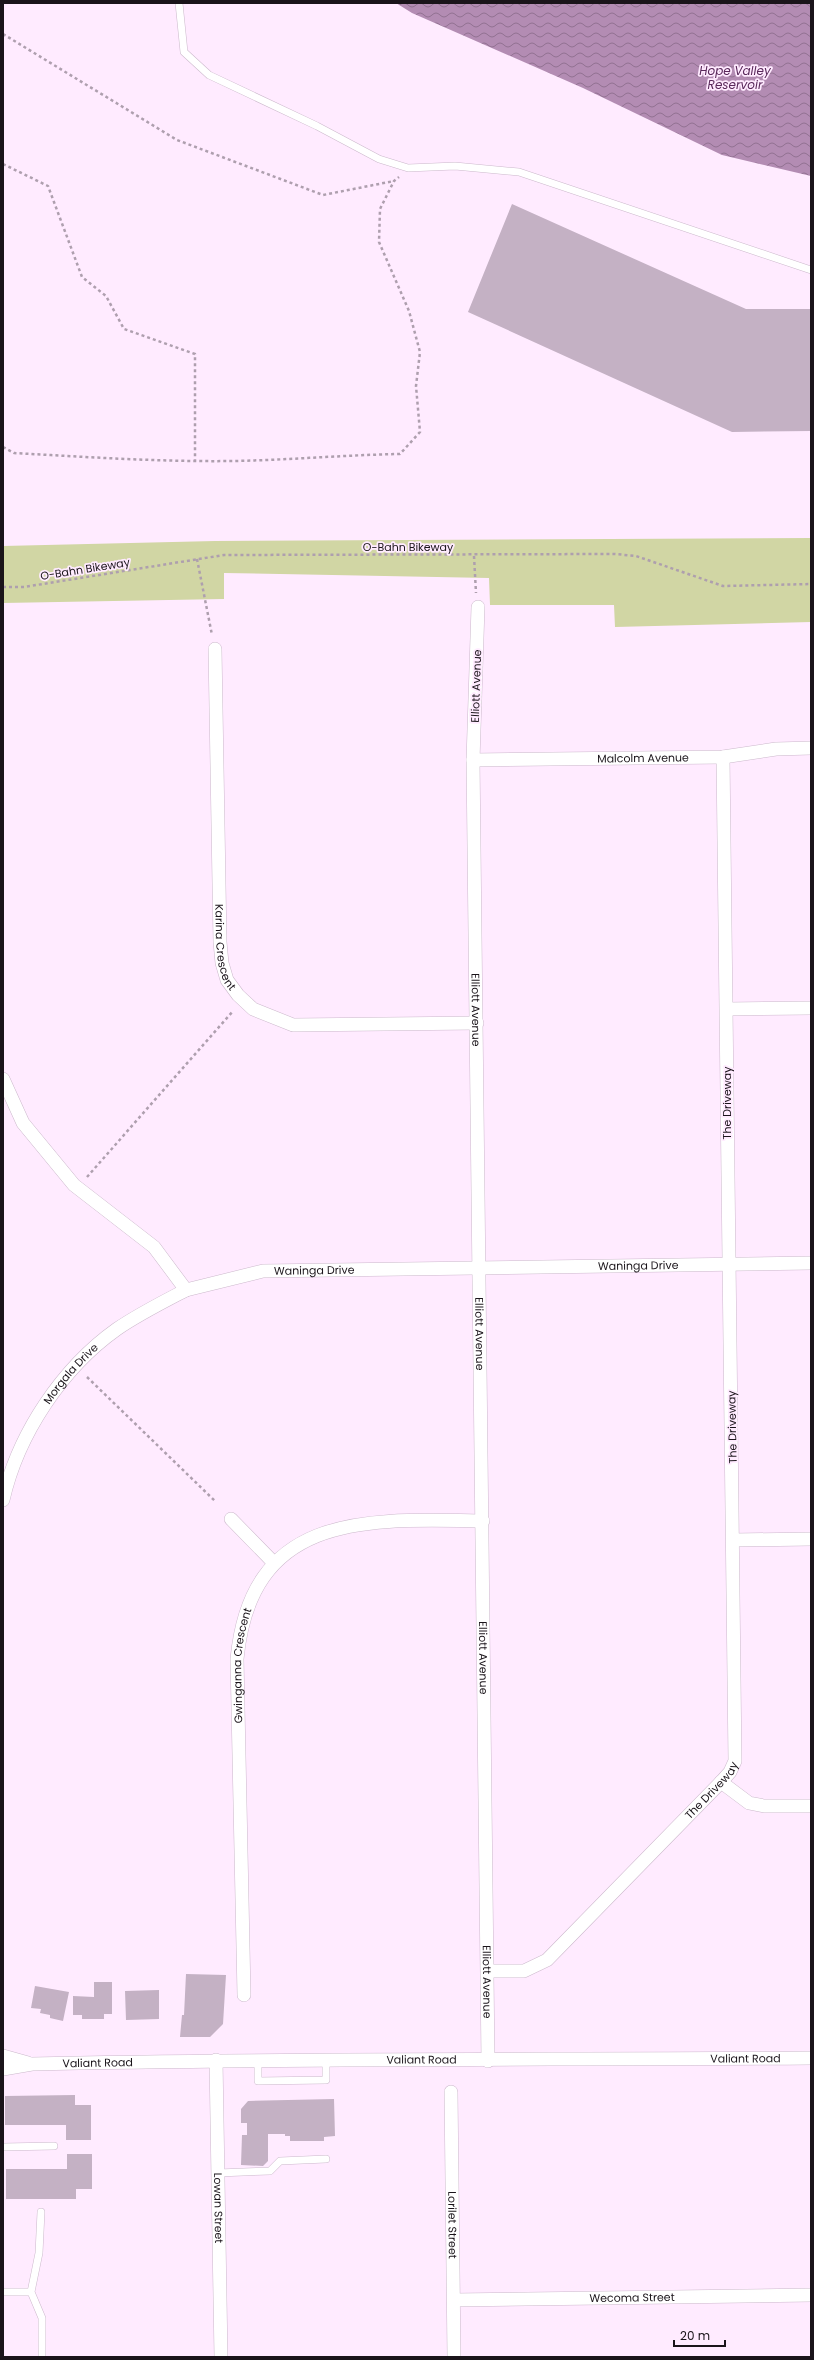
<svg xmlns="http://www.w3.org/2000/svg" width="814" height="2360" font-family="Poppins,sans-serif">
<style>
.park{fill:#d1d6a4}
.water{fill:url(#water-waves)}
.building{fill:#c4b1c4}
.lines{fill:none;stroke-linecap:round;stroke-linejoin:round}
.lane-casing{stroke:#ccb9cc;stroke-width:8}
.street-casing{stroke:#ccb9cc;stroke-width:14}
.path{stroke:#ae9fae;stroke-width:2.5;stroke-dasharray:3 3;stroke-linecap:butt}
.lane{stroke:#fff;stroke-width:7}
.street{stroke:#fff;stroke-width:13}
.labels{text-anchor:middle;stroke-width:3.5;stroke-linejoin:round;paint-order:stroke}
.street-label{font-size:11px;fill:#1a141a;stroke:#ffebff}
.water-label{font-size:12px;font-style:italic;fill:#5a295b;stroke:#ffebff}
</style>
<defs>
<pattern id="water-waves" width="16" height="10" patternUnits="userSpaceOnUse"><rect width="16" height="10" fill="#b38cb3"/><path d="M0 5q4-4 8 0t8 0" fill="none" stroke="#917191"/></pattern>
</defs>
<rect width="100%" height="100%" fill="#ffebff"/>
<!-- park -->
<path class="park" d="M811 538V622L615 627 614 605H490L489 578 224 573V599L3 603V546L215 541Z"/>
<!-- water -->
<path class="water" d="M396 3H811V176L722 155 583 88 412 13Z"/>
<!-- building -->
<path class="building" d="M512 204 746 309H811V431L732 432 468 312Z
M186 1974 226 1975 223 2024 210 2037H180L182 2015H184Z
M94 1982H112V2014H104V2019H82V2015H73V1996L94 1997Z
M35 1986 69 1992 63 2021 50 2018V2015L40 2013 41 2009 31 2008Z
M159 1990V2019L126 2020 125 1991Z
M75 2095V2105H91V2140H66V2125H5V2096Z
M334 2099 335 2136 324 2137V2141H290V2136H285V2134H268V2161L263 2166 241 2165 242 2135H247V2123H241V2109L248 2101Z
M67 2154H92V2189H76V2199H6V2169H67Z"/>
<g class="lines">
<!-- lane casing -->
<g class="lane-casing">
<path id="lane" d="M179 3 184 52 209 75 317 126 379 159 408 168 455 166 519 172 811 270
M258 2060V2081L326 2080V2060
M3 2147 54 2146
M218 2173 270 2171 280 2161 326 2159
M41 2212 39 2253 31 2292 42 2318V2357
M3 2292H31"/>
</g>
<!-- street casing -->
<g class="street-casing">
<g id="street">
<path id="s1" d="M478 607 473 760 488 2061"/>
<path id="s2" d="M215 649 220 942 222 963 227 980 238 995 253 1009 293 1025 477 1023"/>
<path id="s3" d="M473 760 723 757 776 749 811 748"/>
<path d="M727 1009 811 1008"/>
<path id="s4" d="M3 1079 23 1123 74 1185 154 1247 186 1290 263 1271 811 1263"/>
<path id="s5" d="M3 1500C18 1434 62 1368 117 1329 139 1314 163 1302 186 1290"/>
<path d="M231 1519 274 1563"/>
<path d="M734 1540 811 1539"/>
<path d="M721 1782 749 1803 764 1806H811"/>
<path id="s6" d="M489 1971H524L547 1960 721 1782 730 1772 735 1761 723 757"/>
<path id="s7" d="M244 1995 237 1659C251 1511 368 1519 483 1521"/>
<path d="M3 2056 28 2063"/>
<path id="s8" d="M216 2060 221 2357"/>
<path id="s9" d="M3 2069 32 2064C292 2058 551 2060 811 2058"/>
<path id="s10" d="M451 2092 454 2357"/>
<path id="s11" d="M454 2300 811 2295"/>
</g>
</g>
<!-- path -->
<path class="path" d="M3 34 177 140 323 195 394 181
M3 164 48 186 82 277 106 296 124 329 195 354V461
M3 447 14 453C87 457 160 462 233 461 289 460 344 455 400 454L420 432 416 386 420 352 409 311 379 242 380 209 394 181 399 177
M474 556 476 593
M197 559 212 635
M3 587H24L224 555 615 554 636 556 723 586 811 584
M87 1177 233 1011
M87 1377 216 1502"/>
<!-- lane -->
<use href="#lane" class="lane"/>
<!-- street -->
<use href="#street" class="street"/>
</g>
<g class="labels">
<!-- street labels -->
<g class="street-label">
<text x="408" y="551">O-Bahn Bikeway</text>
<text transform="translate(85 569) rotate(-9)" y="4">O-Bahn Bikeway</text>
<text transform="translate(476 686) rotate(-88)" y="4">Elliott Avenue</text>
<text dy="4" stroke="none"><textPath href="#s3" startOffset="170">Malcolm Avenue</textPath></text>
<text dy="4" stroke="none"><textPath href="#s2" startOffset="299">Karina Crescent</textPath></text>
<text dy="4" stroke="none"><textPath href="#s1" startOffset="403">Elliott Avenue</textPath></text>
<text transform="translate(727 1103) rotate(-90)" y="4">The Driveway</text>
<text dy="4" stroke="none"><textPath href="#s4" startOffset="738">Waninga Drive</textPath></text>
<text dy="4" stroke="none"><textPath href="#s4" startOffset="414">Waninga Drive</textPath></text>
<text dy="4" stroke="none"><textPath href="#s1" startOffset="727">Elliott Avenue</textPath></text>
<text dy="4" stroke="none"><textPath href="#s5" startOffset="145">Morgala Drive</textPath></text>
<text transform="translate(732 1427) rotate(-91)" y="4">The Driveway</text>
<text dy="4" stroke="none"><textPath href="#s1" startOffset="1051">Elliott Avenue</textPath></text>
<text dy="4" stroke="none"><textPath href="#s7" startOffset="330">Gwinganna Crescent</textPath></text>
<text dy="4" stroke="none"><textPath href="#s6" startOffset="297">The Driveway</textPath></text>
<text dy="4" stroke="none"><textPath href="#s1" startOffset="1375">Elliott Avenue</textPath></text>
<text dy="4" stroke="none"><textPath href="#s9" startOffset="743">Valiant Road</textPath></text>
<text dy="4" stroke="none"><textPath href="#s9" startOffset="419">Valiant Road</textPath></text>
<text dy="4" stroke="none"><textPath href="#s9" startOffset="95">Valiant Road</textPath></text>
<text dy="4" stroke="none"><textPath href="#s8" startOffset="148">Lowan Street</textPath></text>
<text dy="4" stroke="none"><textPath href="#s10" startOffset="133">Lorilet Street</textPath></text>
<text dy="4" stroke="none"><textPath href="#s11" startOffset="178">Wecoma Street</textPath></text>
</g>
<!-- water labels -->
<g class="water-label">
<text x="735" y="75">Hope Valley<tspan x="735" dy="14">Reservoir</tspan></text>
</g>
</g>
<!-- border -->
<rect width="814" height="2360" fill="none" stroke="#1a141a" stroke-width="8"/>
<!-- scale -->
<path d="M674 2340v6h51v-6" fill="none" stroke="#1a141a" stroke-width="2"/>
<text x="680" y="2340" font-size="12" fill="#1a141a" stroke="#ffebff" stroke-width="3" paint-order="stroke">20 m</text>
</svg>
